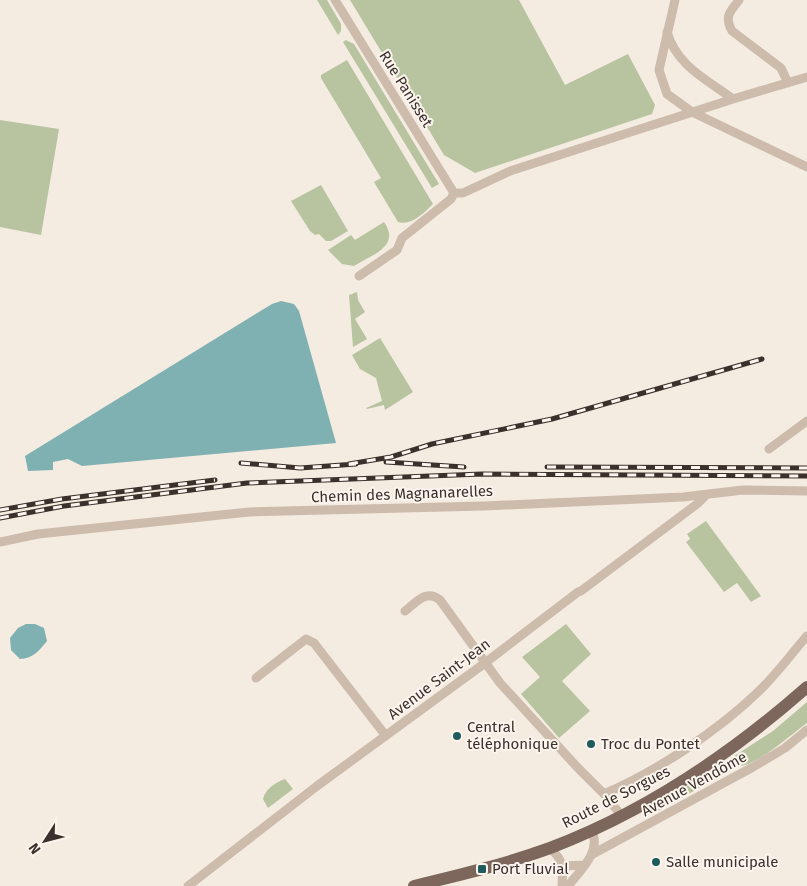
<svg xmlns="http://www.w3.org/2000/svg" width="807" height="886" font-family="'Fira Sans',sans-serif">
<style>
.green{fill:#b8c4a0}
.water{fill:#7fb0b2}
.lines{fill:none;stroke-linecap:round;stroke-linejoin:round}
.street{stroke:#cdbbac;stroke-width:9}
.primary{stroke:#7d675c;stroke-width:12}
.rail-casing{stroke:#3b302b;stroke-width:5}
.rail{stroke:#fbf5ee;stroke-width:3;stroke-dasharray:9;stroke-linecap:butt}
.poi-dot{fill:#1f5a5e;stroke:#fbf5ee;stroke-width:2}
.labels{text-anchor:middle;stroke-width:4;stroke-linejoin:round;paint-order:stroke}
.street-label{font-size:15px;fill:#3b302b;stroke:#fbf5ee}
.poi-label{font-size:15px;fill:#3b302b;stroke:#fbf5ee;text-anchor:start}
</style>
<rect width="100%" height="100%" fill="#f4ebe1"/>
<!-- green -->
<path class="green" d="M317 0H327L341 24V31L338 35Z
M350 0H519L565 85 628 54 655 105 652 114 475 173 444 155Z
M346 40 354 44 439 184 432 188 343 42Z
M347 60 433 204C424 213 411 226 398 222L374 182 381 178 321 78V75Z
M0 120 59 129 41 235 0 227Z
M321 185 348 231 331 241H326L319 234 315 235 310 231 291 201Z
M384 222C401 246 372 255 354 266L342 264 328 250 351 235 355 240Z
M357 292 358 300 365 312 355 319 367 339 353 347 349 295Z
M380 338 413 392 385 410 384 405 367 409 366 408 382 401 376 378 360 369 352 355Z
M706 521 761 596 751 602 737 583 724 592 686 542 690 539 687 534Z
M566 624 591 654 562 681 590 711 559 738 521 694 540 677 522 657Z
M807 702V723C792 734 756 766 739 766L654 813 651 810 662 801 705 775 773 731Z
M285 779 293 789 268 808 263 799C266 788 275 783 285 779Z"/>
<!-- water -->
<path class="water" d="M281 301 294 304 299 311 336 443 82 466 68 459 53 462V470L28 471 25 456 272 304Z
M26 624H35L44 628 47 641C40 650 32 659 20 659L11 650 10 638 18 628Z"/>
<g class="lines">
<!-- street -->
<path class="street" d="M335 0 454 193
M675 0 659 70 667 94 692 112 807 167
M739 0C730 12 724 16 732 31L781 68 788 83
M667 32C677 66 706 79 733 99
M454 193H463L510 171 733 99 807 77
M359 276 397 250 402 238 451 199 454 193
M769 449 807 421
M0 542 38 534 249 512 484 506 683 497 743 490 807 491
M405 611C417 602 426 589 440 600L500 683 578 768 604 794 621 815
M256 678 306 639 314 643 386 736
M604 794C657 771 718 731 759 691 777 674 791 654 807 636
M550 848C564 861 563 867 562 886
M591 855 753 767 785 748 807 730
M563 866 584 865
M188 886 317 786 485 663 578 592 581 591 697 504 706 495
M568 886C580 871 603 850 591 830"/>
<!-- primary -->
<path class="primary" d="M414 886C460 875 506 864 550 848 645 812 731 754 807 687"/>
<!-- rail casing -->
<g class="rail-casing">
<path id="rail" d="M386 462 464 467
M241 463 300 468 356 464
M349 464 391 457 432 444 552 419 762 359
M547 467 807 468
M0 510 62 499 215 480
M0 518 64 506 247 483 482 474 807 476"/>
</g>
<!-- rail -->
<use href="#rail" class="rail"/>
</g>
<!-- markers -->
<g class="poi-dot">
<circle cx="457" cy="736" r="5"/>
<circle cx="591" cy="744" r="5"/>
<circle cx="656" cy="862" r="5"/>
<rect x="477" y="864" width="10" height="10" rx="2.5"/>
</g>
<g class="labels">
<!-- street labels -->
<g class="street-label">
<text transform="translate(406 89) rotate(58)" y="5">Rue Panisset</text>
<text transform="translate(402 494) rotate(-2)" y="5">Chemin des Magnanarelles</text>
<text transform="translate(439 679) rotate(-37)" y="5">Avenue Saint-Jean</text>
<text transform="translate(694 784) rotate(-29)" y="5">Avenue Vendôme</text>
<text transform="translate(616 797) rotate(-27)" y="5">Route de Sorgues</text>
</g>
<!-- poi labels -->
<g class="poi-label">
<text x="467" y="732">Central<tspan x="467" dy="17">téléphonique</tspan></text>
<text x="601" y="749">Troc du Pontet</text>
<text x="666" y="867">Salle municipale</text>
<text x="492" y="874">Port Fluvial</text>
</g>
</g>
<!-- north arrow -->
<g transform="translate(45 841) rotate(234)" stroke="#fbf5ee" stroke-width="4" paint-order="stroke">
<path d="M0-4L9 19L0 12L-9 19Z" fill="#3b302b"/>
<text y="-8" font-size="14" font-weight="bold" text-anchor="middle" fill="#3b302b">N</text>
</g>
</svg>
